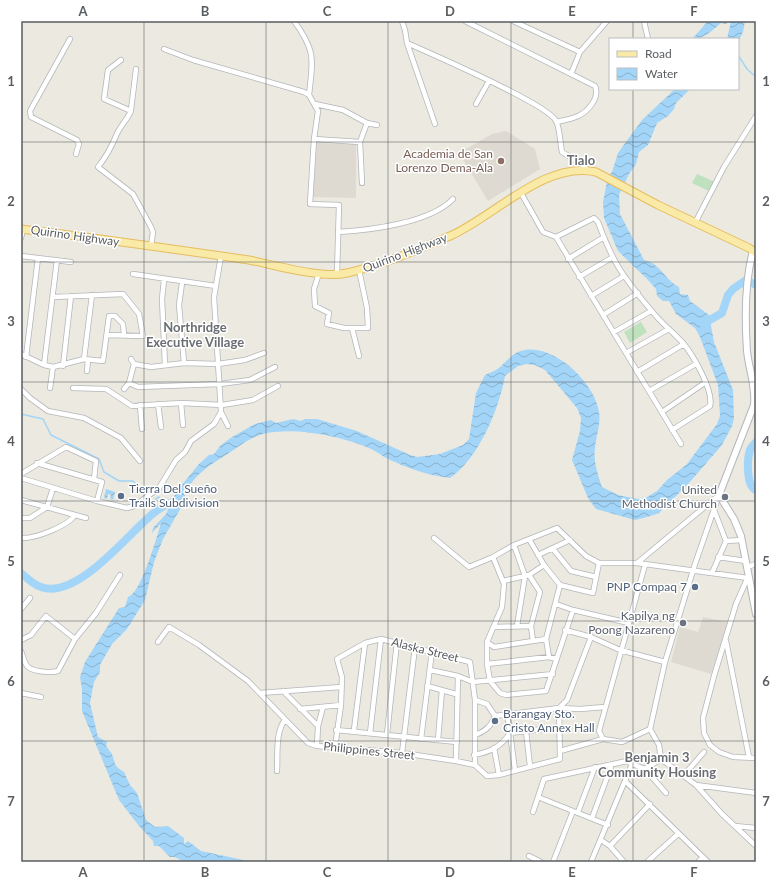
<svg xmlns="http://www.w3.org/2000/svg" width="777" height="883" font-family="Lato,sans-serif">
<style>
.education{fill:#dedad2}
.park{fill:#bfe1be}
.water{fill:url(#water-waves)}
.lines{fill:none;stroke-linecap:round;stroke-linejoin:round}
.stream{stroke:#a3d5f8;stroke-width:1.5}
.river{stroke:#a3d5f8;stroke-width:8}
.street-casing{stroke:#b3b6ba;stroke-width:6}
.secondary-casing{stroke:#b4b7bc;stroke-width:8}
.primary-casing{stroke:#e6bd5e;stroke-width:9}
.street{stroke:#fff;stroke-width:4.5}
.secondary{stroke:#fff;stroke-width:6}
.primary{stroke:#f9eaa8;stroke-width:7}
.grid{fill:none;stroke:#595d60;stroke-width:1;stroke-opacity:0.55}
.education-dot{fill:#8d6e63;stroke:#fff;stroke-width:1.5}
.service-dot{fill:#5c6f8a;stroke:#fff;stroke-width:1.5}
.worship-dot{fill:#6b7280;stroke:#fff;stroke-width:1.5}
.labels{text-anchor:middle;stroke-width:3;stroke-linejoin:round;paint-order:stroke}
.education-label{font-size:12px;fill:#785e54;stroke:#fff;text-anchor:end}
.street-label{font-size:12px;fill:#595d60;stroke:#fff}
.service-label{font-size:12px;fill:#4e5e75;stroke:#fff;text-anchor:start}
.worship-label{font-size:12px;fill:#5b616d;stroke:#fff;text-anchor:end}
.neighbourhood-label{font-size:13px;font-weight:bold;fill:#6a6e72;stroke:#fff}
.neatline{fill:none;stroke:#595d60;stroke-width:1.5}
.grid-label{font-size:13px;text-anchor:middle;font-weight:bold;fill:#595d60}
</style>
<defs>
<pattern id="water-waves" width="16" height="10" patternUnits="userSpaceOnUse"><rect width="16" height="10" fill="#a3d5f8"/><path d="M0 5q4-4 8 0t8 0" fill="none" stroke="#88b0cc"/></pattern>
</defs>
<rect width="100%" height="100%" fill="#ebe9e0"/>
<!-- education -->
<path class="education" d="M506 131 535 149 540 169 488 201 459 153 492 134Z
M317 143 356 144V198L313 197Z
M703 617 728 622 711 674 671 662 680 627 698 632Z"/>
<!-- park -->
<path class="park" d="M697 174 715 182 711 192 692 183Z
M641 322 647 332 630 343 624 332Z"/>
<!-- water -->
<path class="water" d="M708 21H729L726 24 721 23C712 30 705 39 692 39Z
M731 21H745L743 32 738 42V39H727Z
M675 89H690L676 103 674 109 668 116 657 123 648 145 639 152 636 164 629 174 619 195 620 214 644 260C660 263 665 280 679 287L680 294 688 295 690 301 709 315 714 342 733 390 734 418 732 426 722 445 689 483 659 513 647 517 635 520 596 509 588 498 572 460 580 431 581 418 577 408 545 370 535 365 527 364 518 366 505 376C499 409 479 458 450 478 432 476 412 470 395 462 386 459 379 453 371 449 344 436 291 426 263 434 251 437 239 446 229 453 211 464 194 475 184 494L186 499 163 539 154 562 145 600 127 629 112 644 100 665V672L94 682 90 703 98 737 107 742 106 746 112 754 115 764 118 768 124 772 130 785 137 793 146 820 155 827 168 826 184 838V844L188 841 201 851 253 862H184L175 857H170L159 846H154L153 841 139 826 119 800 82 711V689L80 677 85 662 119 608 125 607 128 597C141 594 157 536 161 523L152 533 153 528 166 514 176 492 199 464 209 455 214 454 221 445 232 437 255 424 271 420 276 423 293 419 301 421 305 419H317L357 431 410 455 417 457 440 454 463 445 469 439 476 393 485 375C488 373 493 372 496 370 507 363 511 352 525 350 555 345 595 383 599 412 601 424 596 436 595 448 593 461 598 475 602 487L618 495 638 499 647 497 657 491 667 480 687 464 717 424 720 416 718 385 700 337 695 328 676 314 669 301H663L657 296 656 289 647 279 618 251 604 218 603 202 608 177 612 172 618 153 642 120Z
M106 489 115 492 113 500 110 499 111 495 108 494 107 499 104 498Z"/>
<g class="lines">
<!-- stream -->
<path class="stream" d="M738 55 747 69 756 77
M21 414 43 419 51 435 99 459 104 472 119 481H133L145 494
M146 501 151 502 159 497 166 505"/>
<!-- river -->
<path class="river" d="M704 327 708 321 722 313 728 295 733 289 746 280 756 285
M756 442C754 445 751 447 750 450 747 459 746 486 756 490
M21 573C27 578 34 585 41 587 75 600 124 539 147 519 155 511 164 505 175 501"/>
<!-- street casing -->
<g class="street-casing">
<path id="street" d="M294 21C316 51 313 59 309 95
M402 21 405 30 407 43
M465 21 595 86C600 97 589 111 578 116 572 119 564 120 557 122
M513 21 580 52 571 74
M644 21 648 39
M70 39 30 111 31 117 77 140 79 144 76 154
M164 49 193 60 304 92 309 95 318 111 314 139 310 204 339 205 337 274
M580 52 607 21
M121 60 108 70 104 99 131 111C127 120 118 129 116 136 111 148 106 157 98 167L133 194 151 227 153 232 151 246
M315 104 343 110 367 123
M476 104 489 81
M131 110 136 69
M435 124 407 43C431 54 548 104 556 121 560 128 560 143 562 152L582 164 587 170
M314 139 360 142 367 123 377 125
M360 142 362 183
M521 193 543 232 556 237 681 444
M696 221 724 167 756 116
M338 232C371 230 430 223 453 199
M556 237 594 218 598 222C605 241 613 261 625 277 633 288 642 300 651 310 660 322 673 332 683 343 693 355 714 391 710 406L672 430
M21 238 23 229
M21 256 71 262
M221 256 214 297 221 412 228 426
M568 259 604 237
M319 273 314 289 315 306 329 313 327 324 344 328H368L367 308 359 270
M133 274 216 286
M579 277 613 257
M164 280 162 299 165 365
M182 283 179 305 184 363
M591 296 624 276
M53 297 123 294 139 314 143 336 107 335
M603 315 638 293
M352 328 359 356
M614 332 651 311
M626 353 669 329
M21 354 44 365 53 367 84 359 103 361 109 316H115L123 324 124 335
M26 357 38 258
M84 359 92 295
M131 359 134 364 151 367 184 363 218 364 245 360 264 353
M44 365 57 260
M63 366 71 296
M87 371 88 360
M637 372 684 344
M129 383 138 387 220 384 250 380 275 367
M50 388 53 367
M73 388 106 389 132 406 181 403 222 405 253 400 278 386
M21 389 30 398 48 411 84 418 121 438 140 461
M124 389 129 383 134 364
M649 391 696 364
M181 403 183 425
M158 404 161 427
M140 405 142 429
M662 412 706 382
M37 463 102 482 97 501
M21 474 66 447 96 461 94 479
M21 478 97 501 127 508 134 506 159 488 176 460 185 452 191 441 214 424 221 412
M719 495 695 564 665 662 650 729 659 745 661 759 696 785 722 814 756 846
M21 500 86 518
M21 518H30L47 507 53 488
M21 538C35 539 68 526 75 515
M434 538 469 567 493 557
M726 541 742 540
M514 545 525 576 517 626
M553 549 571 571 596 577
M538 555 570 540
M718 557 746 561
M637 563 719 495
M645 565 599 731 603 739 622 742 650 729
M747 567 756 564
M712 573 726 541 714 510
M529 575 540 592 531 626 533 641
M748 577 736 604 714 676 703 718 704 733 710 745 719 752 733 757 756 758
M503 581 529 575 544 565
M560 585 593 593 599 563
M556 604 573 610 629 623
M21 609 30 598
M573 610 546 691 506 695 500 693 490 681 487 664V642L502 607 504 584 493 557 514 545 557 528 586 556 599 563H637L748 578
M495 627 531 626
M565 630 591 637 620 650 665 662
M546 639 549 657
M21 640 31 635 46 616 75 639
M726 641 749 757
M158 642 169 627 199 645 248 681 308 743 317 746 402 753 456 761 475 765 487 776 499 775 560 759 559 708 567 700 591 637
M487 642 494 647 546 639 560 585 544 565 529 539
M21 651C23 656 24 663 28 667 34 672 51 673 58 671L75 639 96 613 120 575
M487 664 549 657 557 659
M430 670 458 676 473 682 553 674
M427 686 456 694
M283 691 318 726
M21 693 41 697
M260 693 341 687
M475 700 487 704 495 716C491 726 486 731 475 735
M300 709 341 705
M495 716 559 708 580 709 605 707
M336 730 457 742
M354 730 365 643
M526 731 530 766
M370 733 381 639
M387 734 397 642
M421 739 432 651
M438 740 442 690
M317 746 318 726 323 707
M335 747 341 705 342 677 337 659 365 643 381 639 470 662 475 700V765
M494 748 499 775
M560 751 603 739
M402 753 415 647
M474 755C490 752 501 747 510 733L507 714
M661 759 645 769 666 793
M456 761 458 676
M515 770 510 733 559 727
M277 771C278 756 275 732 285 720
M684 775 704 752
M625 781 708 862
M696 785 756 793
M538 797 608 825
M533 812 544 779 627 761 632 764
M578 812 595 767
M592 818 612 764
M735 826 756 828
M601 840 610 846 624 862
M610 846 650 804
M529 856 541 862
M553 862 573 811
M591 862 632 764 645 769
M647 862 678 834
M698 862 703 857"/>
</g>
<!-- secondary casing -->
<g class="secondary-casing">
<path id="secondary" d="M753 251C745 280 745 321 747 351 749 370 756 386 754 405L719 495 734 519 741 536 756 614"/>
</g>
<!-- primary casing -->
<g class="primary-casing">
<path id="primary" d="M21 229C97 238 173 249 249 260 275 265 322 279 347 273 382 265 417 250 450 236 494 217 545 160 596 172L658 205 749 248 756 253"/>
</g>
<!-- street -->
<use href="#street" class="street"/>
<!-- secondary -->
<use href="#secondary" class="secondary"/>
<!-- primary -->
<use href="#primary" class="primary"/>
</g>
<!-- grid -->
<path class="grid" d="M144 21V862M266 21V862M388 21V862M511 21V862M633 21V39M633 89V862M21 142H756M21 262H756M21 382H756M21 501H756M21 621H756M21 741H756"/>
<!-- markers -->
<circle class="education-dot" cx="501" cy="161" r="4"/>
<g class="service-dot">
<circle cx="121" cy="496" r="4"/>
<circle cx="695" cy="587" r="4"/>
<circle cx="495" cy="721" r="4"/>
</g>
<g class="worship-dot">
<circle cx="725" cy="497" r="4"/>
<circle cx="683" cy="623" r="4"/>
</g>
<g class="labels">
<!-- education labels -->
<g class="education-label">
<text x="493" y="158">Academia de San<tspan x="493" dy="14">Lorenzo Dema-Ala</tspan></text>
</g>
<!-- street labels -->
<g class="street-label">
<text transform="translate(75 236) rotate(8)" y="4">Quirino Highway</text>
<text transform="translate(405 253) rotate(-21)" y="4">Quirino Highway</text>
<text transform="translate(425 650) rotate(14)" y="4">Alaska Street</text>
<text transform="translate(369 751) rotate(6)" y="4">Philippines Street</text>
</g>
<!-- service labels -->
<g class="service-label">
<text x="129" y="493">Tierra Del Sueño<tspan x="129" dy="14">Trails Subdivision</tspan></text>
<text x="687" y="591" text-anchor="end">PNP Compaq 7</text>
<text x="503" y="718">Barangay Sto.<tspan x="503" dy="14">Cristo Annex Hall</tspan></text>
</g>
<!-- worship labels -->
<g class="worship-label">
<text x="717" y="494">United<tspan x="717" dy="14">Methodist Church</tspan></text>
<text x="675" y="620">Kapilya ng<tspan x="675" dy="14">Poong Nazareno</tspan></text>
</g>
<!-- neighbourhood labels -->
<g class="neighbourhood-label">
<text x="581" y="165">Tialo</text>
<text x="195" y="332">Northridge<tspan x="195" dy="15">Executive Village</tspan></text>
<text x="657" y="762">Benjamin 3<tspan x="657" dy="15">Community Housing</tspan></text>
</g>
</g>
<!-- border -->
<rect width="777" height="883" fill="none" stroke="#ffffff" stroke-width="44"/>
<!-- legend -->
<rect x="609" y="38" width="130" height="52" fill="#ffffff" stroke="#bdbebf"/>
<rect x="617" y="51" width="20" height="6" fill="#f9eaa8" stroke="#bdbebf"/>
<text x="645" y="58" font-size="12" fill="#595d60">Road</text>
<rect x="617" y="68" width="20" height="12" fill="url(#water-waves)" stroke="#bdbebf"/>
<text x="645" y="78" font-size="12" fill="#595d60">Water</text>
<rect x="22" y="22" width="733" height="839" class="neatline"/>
<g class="grid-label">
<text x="83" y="16">A</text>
<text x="205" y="16">B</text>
<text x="327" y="16">C</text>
<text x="450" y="16">D</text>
<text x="572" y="16">E</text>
<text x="694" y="16">F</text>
<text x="11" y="86">1</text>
<text x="766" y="86">1</text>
<text x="11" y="206">2</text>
<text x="766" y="206">2</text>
<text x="11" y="326">3</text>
<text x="766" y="326">3</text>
<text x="11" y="446">4</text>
<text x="766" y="446">4</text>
<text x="11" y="566">5</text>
<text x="766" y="566">5</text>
<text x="11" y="686">6</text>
<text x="766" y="686">6</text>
<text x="11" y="806">7</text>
<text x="766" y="806">7</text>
<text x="83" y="877">A</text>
<text x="205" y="877">B</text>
<text x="327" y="877">C</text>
<text x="450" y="877">D</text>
<text x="572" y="877">E</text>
<text x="694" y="877">F</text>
</g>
</svg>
